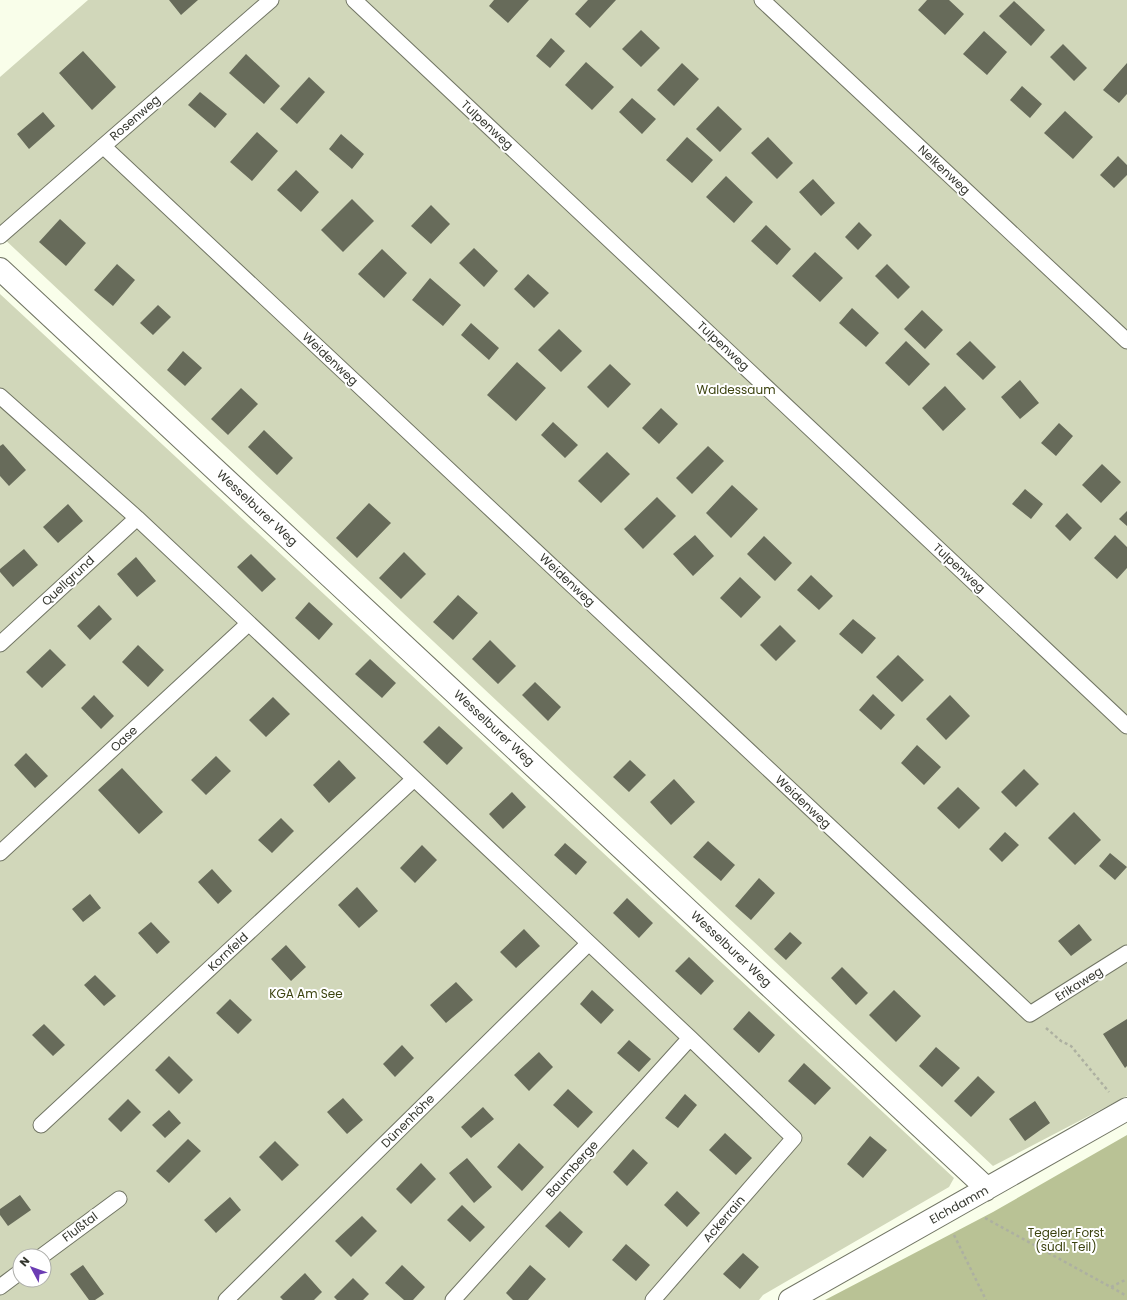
<svg xmlns="http://www.w3.org/2000/svg" width="1127" height="1300" font-family="Poppins,sans-serif">
<style>
.green{fill:#d1d7ba;fill-rule:evenodd}
.forest{fill:#b9c295}
.building{fill:#676b5a}
.lines{fill:none;stroke-linecap:round;stroke-linejoin:round}
.lane-casing{stroke:#717564;stroke-width:17}
.street-casing{stroke:#717564;stroke-width:24}
.path{stroke:#adb0a1;stroke-width:2.5;stroke-dasharray:3 3;stroke-linecap:butt}
.lane{stroke:#fff;stroke-width:15}
.street{stroke:#fff;stroke-width:22}
.labels{text-anchor:middle;stroke-width:4;stroke-linejoin:round;paint-order:stroke}
.street-label{font-size:12px;fill:#34362e;stroke:#fff}
.park-label{font-size:12px;fill:#3c430f;stroke:#fff}
</style>
<rect width="100%" height="100%" fill="#f9feea"/>
<!-- green -->
<path class="green" d="M88 0H1127V1096L993 1166 0 235V77Z
M0 294 954 1178 949 1187 763 1295 759 1300H0ZM20 1256H44V1280H20Z"/>
<!-- forest -->
<path class="forest" d="M1127 1135V1300H825L993 1212Z"/>
<!-- building -->
<path class="building" d="M169 0H198L181 15Z
M494 0H529L508 23 489 6Z
M588 0H616L590 28 575 14Z
M927 0H949L964 14 945 35 918 10Z
M1014 1 1045 30 1031 46 999 16Z
M641 30 660 48 641 67 622 49Z
M984 31 1007 52 987 75 963 54Z
M551 38 565 51 550 68 536 56Z
M1063 44 1087 68 1074 81 1050 57Z
M83 51 116 87 92 110 59 73Z
M246 54 280 86 264 104 229 73Z
M586 62 614 87 592 110 565 85Z
M682 63 699 79 674 106 657 90Z
M1127 63V94L1119 103 1103 90Z
M309 77 325 92 297 124 280 109Z
M1022 86 1042 104 1030 118 1010 100Z
M200 92 227 114 215 128 188 105Z
M632 98 656 119 642 134 619 112Z
M718 106 742 129 720 152 696 129Z
M1065 111 1093 137 1073 159 1044 133Z
M43 112 55 126 29 149 17 134Z
M257 132 278 151 252 181 230 162Z
M341 134 364 154 352 169 329 149Z
M687 137 713 160 692 183 666 160Z
M768 137 793 163 777 179 751 153Z
M1118 156 1127 165V175L1114 188 1100 175Z
M296 170 319 192 301 212 277 190Z
M726 176 753 202 734 223 706 197Z
M813 179 835 203 821 216 799 192Z
M352 199 374 221 343 252 321 230Z
M431 205 450 224 431 244 411 226Z
M60 219 86 243 66 266 39 242Z
M859 222 872 235 858 250 845 237Z
M766 225 791 249 777 265 751 241Z
M474 248 498 271 484 287 459 263Z
M382 249 407 273 384 298 358 274Z
M815 252 843 278 820 302 792 276Z
M117 264 135 280 113 306 94 290Z
M887 264 910 287 898 299 875 276Z
M528 274 549 293 534 308 514 289Z
M430 278 461 305 443 326 412 300Z
M158 305 171 317 153 335 140 323Z
M852 308 879 333 866 347 839 323Z
M922 310 943 330 925 349 904 329Z
M471 323 499 348 489 360 461 335Z
M559 329 582 351 561 372 538 350Z
M906 341 930 364 909 386 885 363Z
M970 341 996 367 983 380 956 354Z
M183 351 202 368 185 386 167 370Z
M517 362 546 388 516 421 487 395Z
M610 364 631 384 608 408 587 387Z
M1020 380 1039 403 1020 419 1001 397Z
M945 386 966 409 943 431 922 408Z
M241 388 258 404 228 435 211 419Z
M661 408 678 424 659 444 642 428Z
M553 422 578 445 565 458 541 435Z
M1059 423 1073 436 1056 456 1041 443Z
M264 430 293 458 277 475 248 447Z
M3 444 26 470 9 486 0 476V446Z
M708 446 724 461 692 494 676 478Z
M607 452 630 474 601 503 578 481Z
M1102 464 1121 482 1101 503 1082 485Z
M732 485 758 509 731 538 706 513Z
M1025 489 1043 504 1031 519 1012 504Z
M657 497 676 516 643 549 624 529Z
M369 503 391 523 357 558 336 538Z
M68 504 83 521 58 543 43 527Z
M1127 511V526L1119 519Z
M1067 513 1082 528 1070 541 1055 526Z
M695 535 714 556 693 576 673 554Z
M1115 535 1127 547V568L1117 579 1094 558Z
M764 536 792 563 775 581 747 554Z
M24 549 38 565 13 587 0 572V569Z
M404 552 426 574 401 599 379 578Z
M251 554 276 579 262 592 237 567Z
M136 557 156 581 137 597 117 574Z
M811 575 833 596 819 610 797 590Z
M740 577 761 597 741 618 720 598Z
M458 595 478 613 453 640 433 622Z
M309 602 333 624 319 640 295 618Z
M99 605 112 619 90 640 77 626Z
M853 619 876 638 862 654 839 634Z
M780 625 796 641 776 661 760 645Z
M490 640 516 666 498 684 472 659Z
M138 645 164 670 148 687 122 662Z
M50 649 66 665 42 688 26 672Z
M898 655 924 680 902 702 876 677Z
M370 659 396 683 382 698 355 674Z
M535 682 561 707 548 721 522 695Z
M873 694 895 715 881 730 859 710Z
M94 695 114 716 101 729 81 708Z
M950 695 970 716 946 740 926 719Z
M273 697 290 714 266 737 249 720Z
M439 726 463 748 447 765 423 742Z
M917 745 941 767 924 785 901 763Z
M26 753 48 776 35 788 14 765Z
M216 756 231 771 206 795 191 780Z
M339 760 356 778 329 803 313 785Z
M630 760 646 775 629 792 613 777Z
M122 768 163 812 139 834 98 790Z
M1024 769 1039 784 1016 807 1001 792Z
M674 779 695 802 671 825 650 802Z
M958 787 980 808 959 829 937 808Z
M512 792 526 807 503 829 489 814Z
M1074 812 1101 840 1075 865 1048 838Z
M281 818 294 831 272 853 258 840Z
M1005 832 1019 845 1002 862 989 849Z
M708 841 735 865 721 881 693 857Z
M565 843 587 862 576 875 554 855Z
M422 845 437 860 415 883 400 868Z
M1110 853 1127 867 1115 880 1099 866Z
M212 869 232 891 218 904 198 882Z
M759 878 775 893 751 920 735 906Z
M357 887 378 911 359 928 338 905Z
M90 894 101 908 83 922 72 909Z
M627 898 653 923 639 938 613 913Z
M151 922 170 942 157 954 138 933Z
M1079 924 1092 940 1071 956 1058 941Z
M524 929 540 946 516 968 500 952Z
M790 932 802 943 786 960 774 949Z
M286 945 306 967 291 981 271 959Z
M689 957 714 981 701 995 675 971Z
M842 967 868 993 856 1005 831 978Z
M95 975 116 996 104 1006 84 985Z
M456 982 473 1000 446 1023 430 1005Z
M592 990 614 1010 601 1024 580 1004Z
M894 990 921 1016 896 1042 869 1015Z
M230 999 252 1020 238 1034 216 1013Z
M749 1011 775 1035 759 1053 733 1029Z
M1127 1019V1066L1125 1068 1103 1034Z
M44 1024 65 1045 53 1056 32 1035Z
M629 1040 651 1059 639 1072 617 1053Z
M402 1045 414 1058 395 1077 383 1064Z
M936 1047 960 1068 942 1087 919 1066Z
M539 1052 553 1067 529 1091 514 1075Z
M169 1056 193 1080 179 1094 155 1070Z
M804 1063 831 1088 815 1105 788 1081Z
M978 1076 995 1092 971 1117 954 1101Z
M568 1089 593 1112 578 1128 553 1105Z
M685 1094 697 1105 678 1128 665 1118Z
M343 1098 363 1120 347 1134 327 1112Z
M128 1099 141 1112 121 1132 108 1119Z
M1035 1101 1050 1123 1025 1141 1009 1119Z
M483 1107 494 1119 471 1138 461 1127Z
M169 1110 181 1123 165 1138 152 1125Z
M725 1133 752 1158 736 1175 709 1150Z
M870 1136 887 1150 863 1178 847 1164Z
M188 1139 201 1151 169 1183 156 1171Z
M275 1141 299 1165 282 1181 259 1157Z
M519 1143 544 1167 522 1191 497 1167Z
M633 1149 648 1163 627 1186 613 1172Z
M467 1158 492 1187 474 1203 449 1173Z
M421 1163 436 1179 411 1204 396 1189Z
M677 1191 700 1213 687 1227 664 1205Z
M20 1195 31 1210 8 1226 0 1215V1209Z
M230 1197 241 1210 216 1233 204 1220Z
M462 1205 485 1227 470 1242 447 1220Z
M560 1211 583 1232 569 1248 545 1226Z
M362 1216 377 1231 351 1257 335 1241Z
M626 1244 650 1265 636 1281 612 1260Z
M743 1253 759 1267 740 1289 723 1274Z
M83 1265 104 1294 95 1300H89L70 1274Z
M402 1265 425 1287 413 1300H404L385 1283Z
M530 1265 546 1279 528 1300H513L506 1293Z
M305 1273 322 1292 314 1300H283L280 1297Z
M353 1278 369 1294 363 1300H337L334 1297Z"/>
<g class="lines">
<!-- lane casing -->
<g class="lane-casing">
<path id="lane" d="M354 0 1127 726
M762 0 1127 341
M103 146 1030 1014 1127 953
M0 236 271 0
M0 396 137 518 690 1038 794 1138 653 1300
M0 644 137 518
M0 853 248 624
M41 1125 414 779
M42 1256 119 1199
M0 1287 20 1272
M226 1300 589 943
M453 1300 690 1038"/>
</g>
<!-- street casing -->
<g class="street-casing">
<path id="street" d="M0 269 981 1183 985 1190
M790 1300 1127 1109"/>
</g>
<!-- path -->
<path class="path" d="M1046 1028 1061 1041 1071 1046 1109 1092
M985 1218 1127 1296
M954 1235 986 1300
M1111 1287 1127 1279"/>
<!-- lane -->
<use href="#lane" class="lane"/>
<!-- street -->
<use href="#street" class="street"/>
</g>
<g class="labels">
<!-- street labels -->
<g class="street-label">
<text transform="translate(135 118) rotate(-41)" y="4">Rosenweg</text>
<text transform="translate(487 125) rotate(43)" y="4">Tulpenweg</text>
<text transform="translate(944 170) rotate(43)" y="4">Nelkenweg</text>
<text transform="translate(723 346) rotate(43)" y="4">Tulpenweg</text>
<text transform="translate(330 359) rotate(43)" y="4">Weidenweg</text>
<text transform="translate(257 508) rotate(43)" y="4">Wesselburer Weg</text>
<text transform="translate(959 568) rotate(43)" y="4">Tulpenweg</text>
<text transform="translate(567 580) rotate(43)" y="4">Weidenweg</text>
<text transform="translate(68 581) rotate(-43)" y="4">Quellgrund</text>
<text transform="translate(494 728) rotate(43)" y="4">Wesselburer Weg</text>
<text transform="translate(124 739) rotate(-43)" y="4">Oase</text>
<text transform="translate(803 802) rotate(43)" y="4">Weidenweg</text>
<text transform="translate(731 949) rotate(43)" y="4">Wesselburer Weg</text>
<text transform="translate(228 952) rotate(-43)" y="4">Kornfeld</text>
<text transform="translate(1079 984) rotate(-32)" y="4">Erikaweg</text>
<text transform="translate(408 1121) rotate(-45)" y="4">Dünenhöhe</text>
<text transform="translate(572 1169) rotate(-48)" y="4">Baumberge</text>
<text transform="translate(959 1205) rotate(-29)" y="4">Elchdamm</text>
<text transform="translate(724 1219) rotate(-49)" y="4">Ackerrain</text>
<text transform="translate(80 1227) rotate(-37)" y="4">Flußtal</text>
</g>
<!-- park labels -->
<g class="park-label">
<text x="736" y="394">Waldessaum</text>
<text x="306" y="998">KGA Am See</text>
<text x="1066" y="1237">Tegeler Forst<tspan x="1066" dy="14">(südl. Teil)</tspan></text>
</g>
</g>
<!-- north arrow -->
<g transform="translate(32 1268) rotate(311)"><circle r="19" fill="#ffffff" stroke="#aeafab"/>
<path d="M0-3L7 15L0 10L-7 15Z" fill="#6b3cb3"/>
<text y="-6" font-size="11" font-weight="bold" text-anchor="middle" fill="#34362e">N</text>
</g>
</svg>
